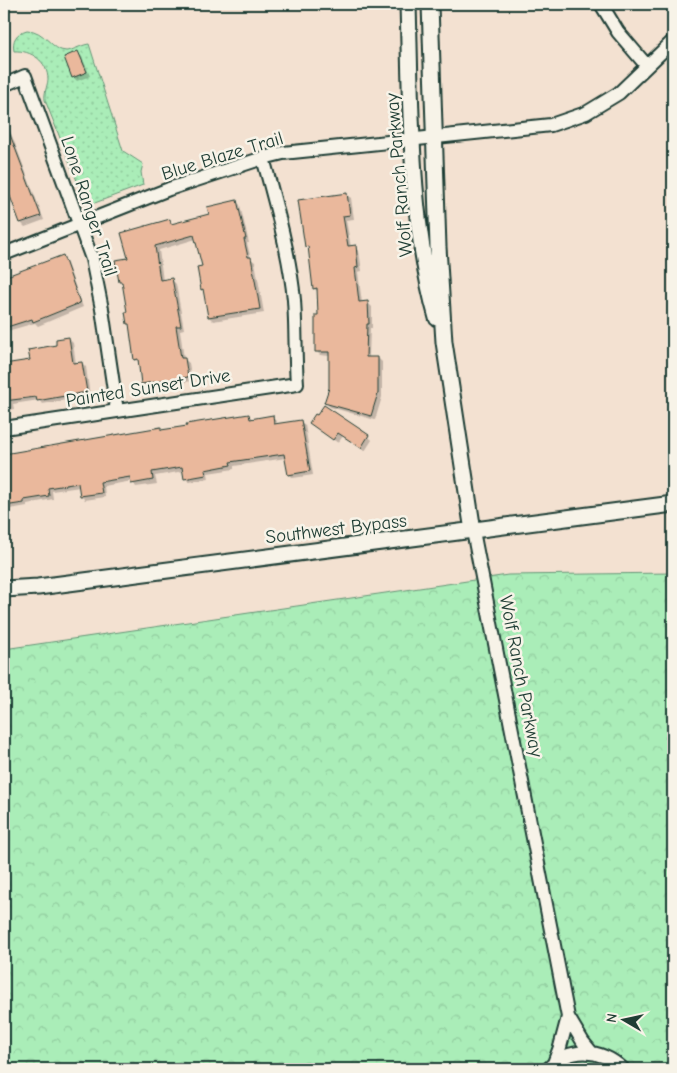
<svg xmlns="http://www.w3.org/2000/svg" width="677" height="1073" font-family="'Comic Neue',sans-serif">
<style>
.green{fill:url(#green-dots);stroke:#649576}
.forest{fill:url(#forest-crowns);stroke:#649576}
.shadow{fill:#0003}
.building{fill:#eab89c;stroke:#1f3d34}
.lines{fill:none;stroke-linecap:round;stroke-linejoin:round}
.minor-casing{stroke:#1f3d34;stroke-width:16}
.tertiary-casing{stroke:#1f3d34;stroke-width:19}
.minor{stroke:#f7f3e8;stroke-width:12}
.tertiary{stroke:#f7f3e8;stroke-width:15}
.labels{text-anchor:middle;stroke-width:5;stroke-linejoin:round;paint-order:stroke}
.street-label{font-size:19px;fill:#1f3d34;stroke:#f7f3e8}
</style>
<defs>
<pattern id="green-dots" width="8" height="8" patternUnits="userSpaceOnUse" patternTransform="scale(1.25)"><rect width="8" height="8" fill="#aaedb8"/><path d="M2 2h.1M6 6h.1" fill="none" stroke="#92cc9f" stroke-width="1.8" stroke-linecap="round"/></pattern>
<pattern id="forest-crowns" width="20" height="18" patternUnits="userSpaceOnUse" patternTransform="scale(1.25)"><rect width="20" height="18" fill="#aaedb8"/><path d="M2 6a3 3 0 1 1 6 0M12 15a3 3 0 1 1 6 0" fill="none" stroke="#92cc9f"/></pattern>
</defs>
<rect width="100%" height="100%" fill="#f3e1d1"/>
<filter id="ink" filterUnits="userSpaceOnUse"><feTurbulence type="fractalNoise" baseFrequency=".02" numOctaves="2"/><feDisplacementMap in="SourceGraphic" scale="10" xChannelSelector="R" yChannelSelector="G"/><feConvolveMatrix kernelMatrix="1 2 1 2 8 2 1 2 1" color-interpolation-filters="sRGB"/></filter>
<g filter="url(#ink)">
<!-- green -->
<path class="green" d="M27 30C45 30 52 51 66 51 72 51 81 45 89 44L123 151 143 164 141 172 143 185 92 204H87L85 201 45 100C44 93 47 87 48 80 48 61 31 50 14 51 12 40 16 33 27 30Z"/>
<!-- forest -->
<path class="forest" d="M673 573V1069H4V649L508 575Z"/>
<!-- shadow -->
<path class="shadow" d="M78 53 82 57 90 76 77 81 73 77Z
M4 115 44 220 25 227 21 223 4 177Z
M346 194 351 198 354 219 346 220 351 247 355 246 359 251 362 271 358 272 362 303H368L372 307V328H370L369 358H378L382 362V397L375 420 330 407 326 403 330 389V356L320 355 316 351 319 316 318 292 314 288 310 250 306 246Z
M236 201 240 205 249 243H247L251 259 255 262 264 313 213 321 209 317 205 292 202 289 203 267 196 239 159 250 163 281 172 280 176 284 184 329 180 330 184 359 189 363 192 381 147 388 142 384 140 363 135 359 131 326 128 323 129 313 124 286 120 282 130 259 170 221 173 224 210 215Z
M62 257 66 261 83 307 38 326 35 323 4 332V278Z
M69 339 73 343 76 364 82 363 86 367 90 396 42 404 39 400 13 404 14 409 4 411V359L6 365 31 361Z
M249 416 253 420 272 417 276 421 277 425 300 421 305 425 313 475 293 478 289 474 286 458 234 466V469L208 473 209 479 189 482 185 478 184 471 155 476 157 484 136 487 132 481 104 486 105 497 85 500 81 496 80 487 52 491 53 499 27 504V506L4 510V454L160 429 163 431Z
M310 423 368 436 372 440 365 451 343 436 338 443Z"/>
<!-- building -->
<path class="building" d="M78 51 87 72 72 78 64 57Z
M4 119 41 216 20 223 4 180Z
M347 193 350 215 343 216 348 246 356 245 358 267 355 268 359 302 368 301 369 324H367L366 357H378V393L371 416 324 403 329 388V352H315V315H318L317 288 313 289 308 246 305 247 298 200Z
M237 200 246 239H244L248 257H251L260 309 208 317 203 289 201 290 197 267 202 266 194 235 155 246 160 280 172 278 181 326H176L181 358H185L188 377 141 384 138 359 134 360 129 324H127L125 312H127L122 282H119L115 260 128 258 121 233 170 219 171 224 209 214 207 207Z
M63 255 80 303 33 322 32 319 7 327 4 317V277Z
M69 337 73 363 82 362 87 392 37 401 36 397 4 401V364L30 360 28 350 56 345V339Z
M324 405 369 435 361 448 338 433 333 440 309 423 315 414 317 415Z
M249 414 250 419 273 415 274 424 301 420 310 471 288 475 284 454 230 462 231 465 205 470 206 475 184 479 182 467 152 472 153 480 131 484 130 477 100 482 102 493 80 496 78 483 48 488 49 496 24 500V503L4 506V454L161 427V430L187 426 186 424Z"/>
<g class="lines">
<!-- minor casing -->
<g class="minor-casing">
<path id="minor" d="M601 4 618 32 647 66
M4 85 25 76 92 259 102 309 117 411
M4 254 169 189 263 158 283 153 551 125 586 113 619 93 673 41
M4 428 297 384C295 356 296 328 294 300 290 255 275 202 263 158
M473 531 568 1017 583 1042 592 1053
M554 1063 560 1047 568 1017
M548 1069C570 1046 600 1048 623 1069"/>
</g>
<!-- tertiary casing -->
<g class="tertiary-casing">
<path id="tertiary" d="M408 4C411 105 409 220 437 318
M430 4 438 247 444 342 473 531
M4 589 38 587 673 504"/>
</g>
<!-- minor -->
<use href="#minor" class="minor"/>
<!-- tertiary -->
<use href="#tertiary" class="tertiary"/>
</g>
</g>
<g class="labels">
<!-- street labels -->
<g class="street-label">
<text transform="translate(222 155) rotate(-17)" y="7">Blue Blaze Trail</text>
<text transform="translate(398 175) rotate(-95)" y="7">Wolf Ranch Parkway</text>
<text transform="translate(90 206) rotate(72)" y="7">Lone Ranger Trail</text>
<text transform="translate(148 387) rotate(-9)" y="7">Painted Sunset Drive</text>
<text transform="translate(336 528) rotate(-7)" y="7">Southwest Bypass</text>
<text transform="translate(522 676) rotate(79)" y="7">Wolf Ranch Parkway</text>
</g>
</g>
<!-- margin -->
<rect width="677" height="1073" fill="none" stroke="#f7f3e8" stroke-width="20"/>
<rect x="10" y="10" width="657" height="1053" fill="none" stroke="#1f3d34" stroke-width="2" filter="url(#ink)"/>
<!-- north arrow -->
<g transform="translate(624 1020) rotate(279)" stroke="#f7f3e8" stroke-width="4" paint-order="stroke">
<path d="M0-4L9 19L0 12L-9 19Z" fill="#1f3d34"/>
<text y="-8" font-size="14" font-weight="bold" text-anchor="middle" fill="#1f3d34">N</text>
</g>
</svg>
